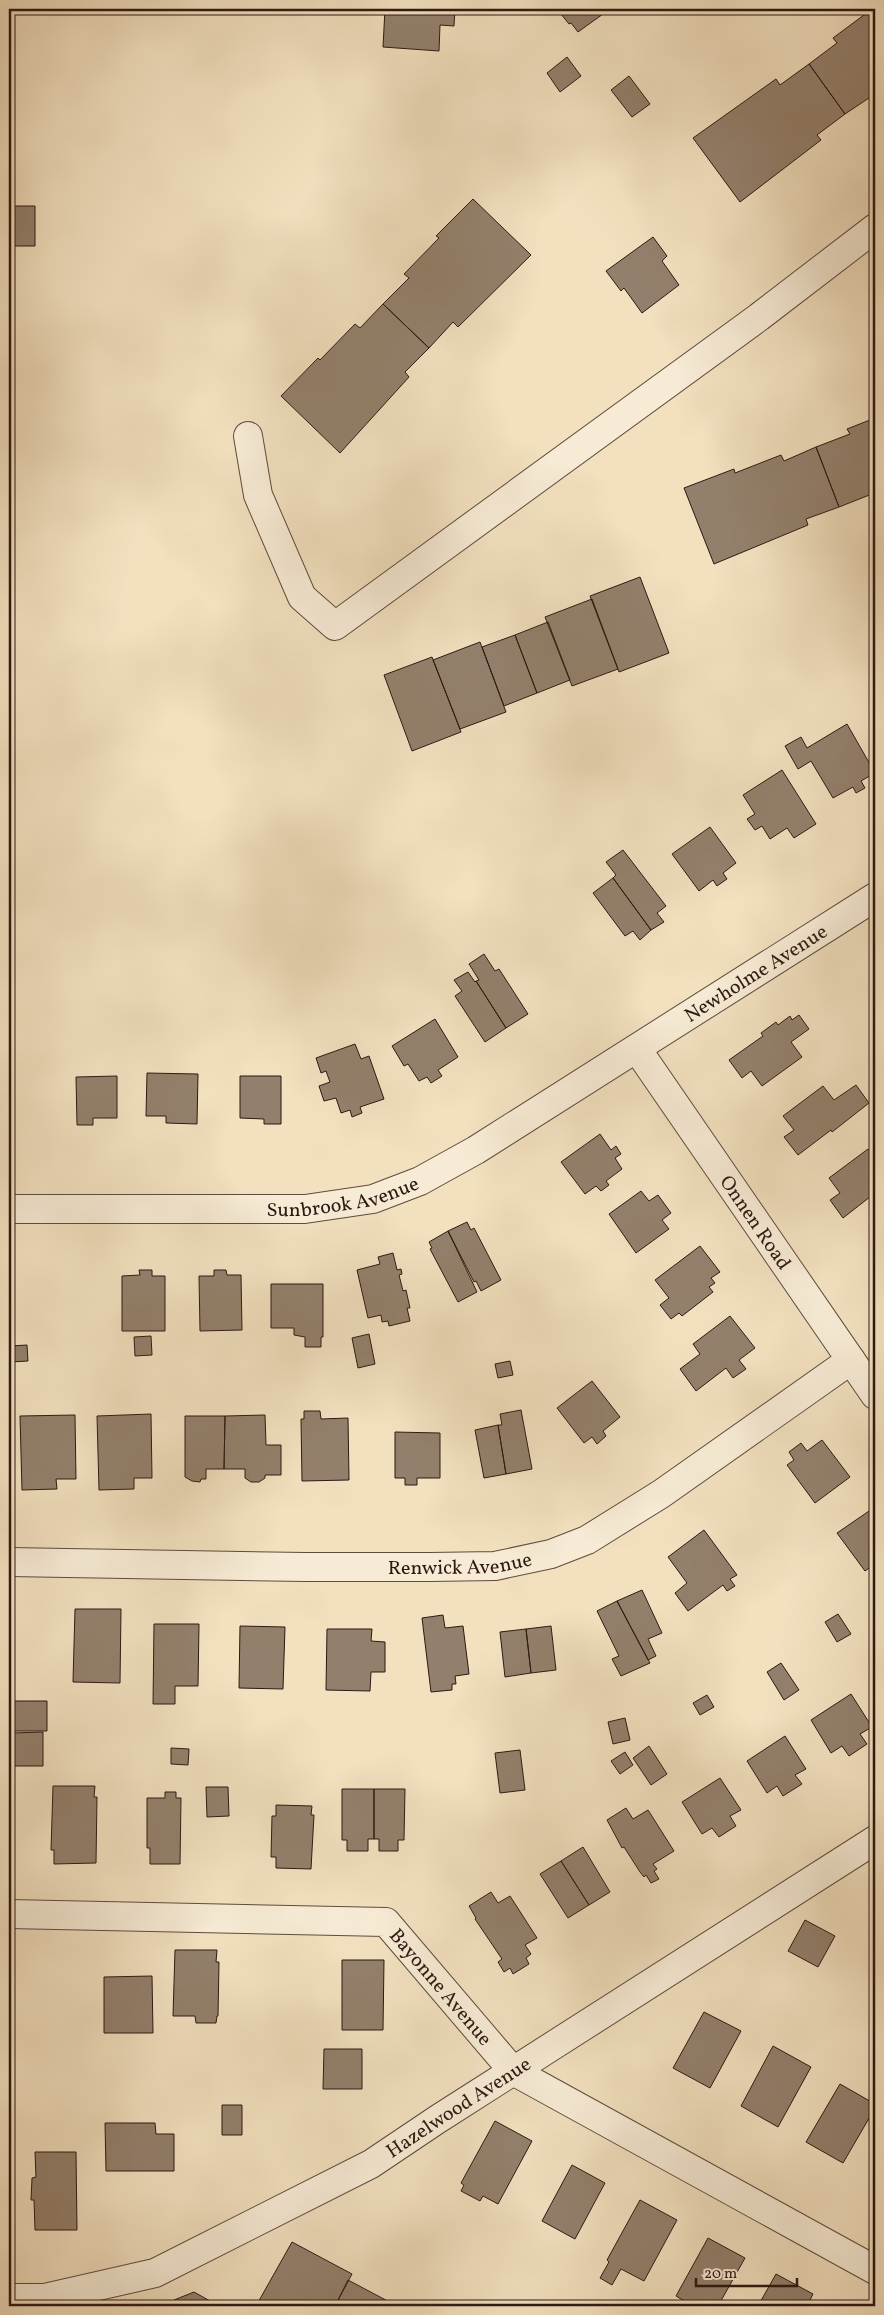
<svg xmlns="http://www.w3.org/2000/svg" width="884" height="2315" font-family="Vollkorn,serif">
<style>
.building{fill:#93806c;stroke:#2d1912}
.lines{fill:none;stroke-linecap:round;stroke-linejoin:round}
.minor-casing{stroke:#5e4b3d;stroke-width:30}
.minor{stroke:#f7ebd5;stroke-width:28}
.labels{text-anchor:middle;stroke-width:4;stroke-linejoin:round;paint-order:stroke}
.street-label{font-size:20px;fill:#2d1912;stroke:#f7ebd5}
</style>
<rect width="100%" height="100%" fill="#f2e0bf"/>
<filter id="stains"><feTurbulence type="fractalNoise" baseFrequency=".004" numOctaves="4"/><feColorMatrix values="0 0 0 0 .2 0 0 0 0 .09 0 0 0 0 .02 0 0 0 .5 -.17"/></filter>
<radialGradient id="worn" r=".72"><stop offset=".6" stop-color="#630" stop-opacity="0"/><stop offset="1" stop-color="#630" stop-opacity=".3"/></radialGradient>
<!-- building -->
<path class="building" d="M385 9H455L454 26 440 25 439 51 383 47Z
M557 9H610L578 32 571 23 569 24Z
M872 9H875V94L845 114 809 64 837 43 833 38Z
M567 57 581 76 560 92 547 73Z
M809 64 845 114 817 135 821 140 740 202 693 138 776 79 780 85Z
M629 76 650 104 632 117 611 90Z
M473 199 531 255 458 327 453 322 429 348 383 304 409 278 404 274 439 238 436 236Z
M9 206H35V246H9Z
M653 237 667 256 662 261 679 285 642 313 624 288 621 291 606 271Z
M383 304 429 348 405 372 409 377 340 453 281 396 318 358 320 360 355 324 360 328Z
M875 418V498L872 494 839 507 816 447 850 434 847 429Z
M816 447 839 507 806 519 808 525 714 564 684 488 734 469 735 473 781 455 784 461Z
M640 577 669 653 619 672 590 596Z
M592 599 618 669 572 686 545 617Z
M548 622 570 680 537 693 515 635Z
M515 635 537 693 504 706 482 647Z
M480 642 506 712 460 729 433 660Z
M432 657 461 732 412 751 384 675Z
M847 724 875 773 861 781 865 788 856 793 853 787 833 798 811 761 798 769 785 746 801 737 807 748Z
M782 770 816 824 794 838 787 828 770 839 762 826 755 830 747 819 755 814 743 795Z
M710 827 736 863 723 873 727 879 717 886 713 880 699 891 672 854Z
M623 850 666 906 657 913 664 922 651 930 613 878 616 875 606 862Z
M613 878 651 930 640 940 633 931 625 936 593 893Z
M484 954 495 971 499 969 528 1014 506 1028 476 981 479 980 469 964Z
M468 972 475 982 476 981 506 1028 485 1042 455 996 462 991 454 980Z
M799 1015 809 1029 791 1042 802 1057 762 1086 751 1071 742 1078 729 1060 763 1036 761 1033 776 1022 778 1025 790 1016 792 1020Z
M435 1019 458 1057 438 1070 442 1076 431 1083 427 1077 419 1081 408 1064 404 1066 392 1046Z
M355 1044 361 1059 369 1056 384 1099 360 1107 362 1113 352 1117 350 1110 341 1113 336 1098 324 1101 319 1086 330 1082 326 1071 321 1073 316 1058Z
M147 1073 198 1074 197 1124 166 1123V1116H146Z
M117 1076V1118H93V1125H77L76 1077Z
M240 1076H281V1124H264V1119L240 1118Z
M856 1085 869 1103 832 1132 831 1130 798 1155 784 1137 794 1130 783 1116 823 1086 834 1100Z
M600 1134 611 1150 616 1146 621 1154 615 1158 622 1169 606 1181 609 1185 601 1191 596 1186 585 1194 561 1162Z
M868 1149 875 1158V1193L843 1218 830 1200 840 1193 829 1178Z
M641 1191 649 1201 658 1195 671 1213 662 1220 669 1229 636 1253 609 1214Z
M467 1222 471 1230 474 1228 501 1280 481 1291 476 1281 474 1282 448 1231Z
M448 1231 477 1292 458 1302 430 1249 432 1248 429 1242Z
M700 1246 720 1272 711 1278 715 1283 709 1287 713 1292 682 1316 679 1313 671 1319 660 1305 669 1298 655 1280Z
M393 1253 397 1270 401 1269 402 1274 399 1275 403 1291 406 1290 410 1308H407L410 1321 389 1326 388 1321 382 1322 381 1315 368 1318 357 1270 380 1264 378 1257Z
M139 1270H152V1276H165V1331H122V1276L140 1275Z
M214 1270H226L227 1275H241L242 1330 200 1331 199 1276H214Z
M271 1284H323V1337H321V1347H305V1337L294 1335V1328H271Z
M730 1316 755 1348 739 1360 746 1369 733 1378 726 1368 696 1391 680 1369 700 1354 693 1344Z
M369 1334 375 1364 358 1368 352 1338Z
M151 1336 152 1355 135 1356 134 1337Z
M27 1345 28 1361 11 1362V1346Z
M510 1361 513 1375 498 1378 495 1364Z
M592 1381 620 1417 603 1431 606 1436 597 1444 592 1437 584 1443 557 1408Z
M521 1410 532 1469 506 1474 498 1425H502L500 1414Z
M304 1411H320L321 1419 348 1418 349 1480 302 1481 301 1419H304Z
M151 1414 152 1478H134V1489L99 1490 97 1416Z
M75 1415 76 1479H56L57 1489 22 1490 20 1416Z
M265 1415 266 1445H281V1475H265V1478L259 1482H251L245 1478V1469H224L225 1416Z
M185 1416H225L224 1469H206V1479H201L200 1482 192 1481 185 1477Z
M498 1425 506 1474 484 1478 475 1430Z
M395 1432 440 1433V1478H417V1485H405V1478H395Z
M822 1440 850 1477 815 1503 787 1465 794 1460 789 1452 801 1443 807 1451Z
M872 1509 875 1513V1564L865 1571 837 1533Z
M704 1530 737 1575 730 1579 735 1586 727 1591 723 1585 688 1611 675 1593 687 1583 668 1557Z
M642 1590 662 1633 648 1639 656 1656 648 1660 617 1601Z
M617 1601 650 1663 621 1676 612 1659 619 1656 597 1611Z
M75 1609H121L120 1683 73 1682Z
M838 1614 851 1634 837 1642 825 1622Z
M443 1615 445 1628 463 1626 469 1674 455 1676 456 1684H452V1690L431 1692 422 1618Z
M154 1624H199L198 1686H175V1704H153Z
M240 1626 285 1627 283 1689 239 1688Z
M551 1626 556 1670 531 1673 526 1629Z
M327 1629H372L371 1641 385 1642V1672H371L370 1691 326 1690Z
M526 1629 531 1673 505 1677 500 1632Z
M781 1663 799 1690 784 1700 767 1672Z
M851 1694 872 1727 860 1734 867 1744 849 1756 842 1746 831 1753 811 1720Z
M707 1695 714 1707 700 1715 693 1703Z
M13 1701H47V1731H13Z
M625 1718 630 1740 613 1744 608 1722Z
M43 1732V1766H14L13 1733Z
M785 1736 806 1769 795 1775 802 1784 783 1796 777 1786 767 1793 747 1761Z
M649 1746 667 1774 651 1785 633 1758Z
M171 1748 189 1749 188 1765 171 1764Z
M520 1750 525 1790 500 1793 495 1753Z
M625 1752 633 1765 620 1774 611 1761Z
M720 1778 741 1810 730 1816 736 1826 719 1837 712 1828 702 1834 682 1802Z
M53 1786H95L94 1797H97L96 1863 54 1864V1850H51Z
M206 1787H228L229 1816 207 1817Z
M342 1789H374V1839H368V1851H347V1840H342Z
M374 1789H405L404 1840H398V1851H379V1839H374Z
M165 1792H176V1798H181L180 1864H150V1848H147V1798H165Z
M276 1805 312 1806 311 1815H314L311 1869 276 1868V1857H271L272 1816H276Z
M626 1808 633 1819 648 1810 674 1851 653 1864 657 1869 654 1871 659 1879 651 1883 646 1875 644 1877 640 1872 624 1847 622 1848 607 1820Z
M583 1847 610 1892 589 1905 561 1861Z
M561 1861 589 1905 568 1918 540 1874Z
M491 1892 498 1903 510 1896 537 1938 525 1945 531 1954 526 1958 529 1964 513 1974 510 1968 504 1972 498 1962 502 1959 475 1919 476 1918 469 1906Z
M805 1920 835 1936 818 1967 788 1951Z
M175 1950H217L216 1962H219L218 2016H217L216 2023H196L195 2016H173Z
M342 1960H384L383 2030H342Z
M152 1976 153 2033H104V1977Z
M704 2012 741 2031 710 2088 673 2068Z
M773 2046 811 2067 778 2127 741 2106Z
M324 2049H362V2089H323Z
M840 2084 875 2104V2108L843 2163 806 2142Z
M222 2105H242V2135H222Z
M495 2121 532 2141 498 2204 483 2196 480 2201 461 2191 464 2185 461 2183Z
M105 2123H155L156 2134H174V2171H106Z
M35 2152H76L77 2230H35L34 2200H31L32 2178 36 2177Z
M572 2165 605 2183 575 2239 542 2221Z
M640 2200 677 2220 644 2281 621 2269 612 2285 600 2278 609 2262 607 2260Z
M708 2238 745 2258 718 2306H693L676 2296Z
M292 2242 352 2274 335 2306H256Z
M776 2274 813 2294 807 2306H758Z
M348 2280 397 2306H335Z
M194 2292 219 2306H170L174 2300Z"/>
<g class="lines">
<!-- minor casing -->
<g class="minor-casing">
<g id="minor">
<path d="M248 436 258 495 302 597 335 626 759 317 875 228"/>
<path id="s1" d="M637 1049 875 1395"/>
<path id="s2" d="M9 1209H305L373 1199 420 1181 476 1150 875 897"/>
<path id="s3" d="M9 1562 305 1567H430L495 1566 551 1554 587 1540 661 1494 851 1360"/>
<path id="s4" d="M9 1914 386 1922 513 2071 875 2270"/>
<path id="s5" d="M9 2298H45L155 2273 371 2164 438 2119 875 1840"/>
</g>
</g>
<!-- minor -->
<use href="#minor" class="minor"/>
</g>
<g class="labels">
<!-- street labels -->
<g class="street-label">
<text dy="7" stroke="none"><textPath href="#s2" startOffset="810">Newholme Avenue</textPath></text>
<text dy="7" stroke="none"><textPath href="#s2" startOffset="335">Sunbrook Avenue</textPath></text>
<text dy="7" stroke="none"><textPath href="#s1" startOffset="210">Onnen Road</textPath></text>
<text dy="7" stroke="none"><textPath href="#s3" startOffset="451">Renwick Avenue</textPath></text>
<text dy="7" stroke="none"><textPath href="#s4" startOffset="462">Bayonne Avenue</textPath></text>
<text dy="7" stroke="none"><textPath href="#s5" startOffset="495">Hazelwood Avenue</textPath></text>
</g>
</g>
<!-- margin -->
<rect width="884" height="2315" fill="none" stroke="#f2e0bf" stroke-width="30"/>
<rect x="10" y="10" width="864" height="2295" fill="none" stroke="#2d1912" stroke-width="2.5"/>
<rect x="15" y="15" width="854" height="2285" fill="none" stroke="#2d1912"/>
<!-- scale -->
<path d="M696 2278v8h101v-8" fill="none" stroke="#2d1912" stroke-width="2.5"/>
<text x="704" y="2278" font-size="15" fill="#2d1912" stroke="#f7ebd5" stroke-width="4" paint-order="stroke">20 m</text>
<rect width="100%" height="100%" filter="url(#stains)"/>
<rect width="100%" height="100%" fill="url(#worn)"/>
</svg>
